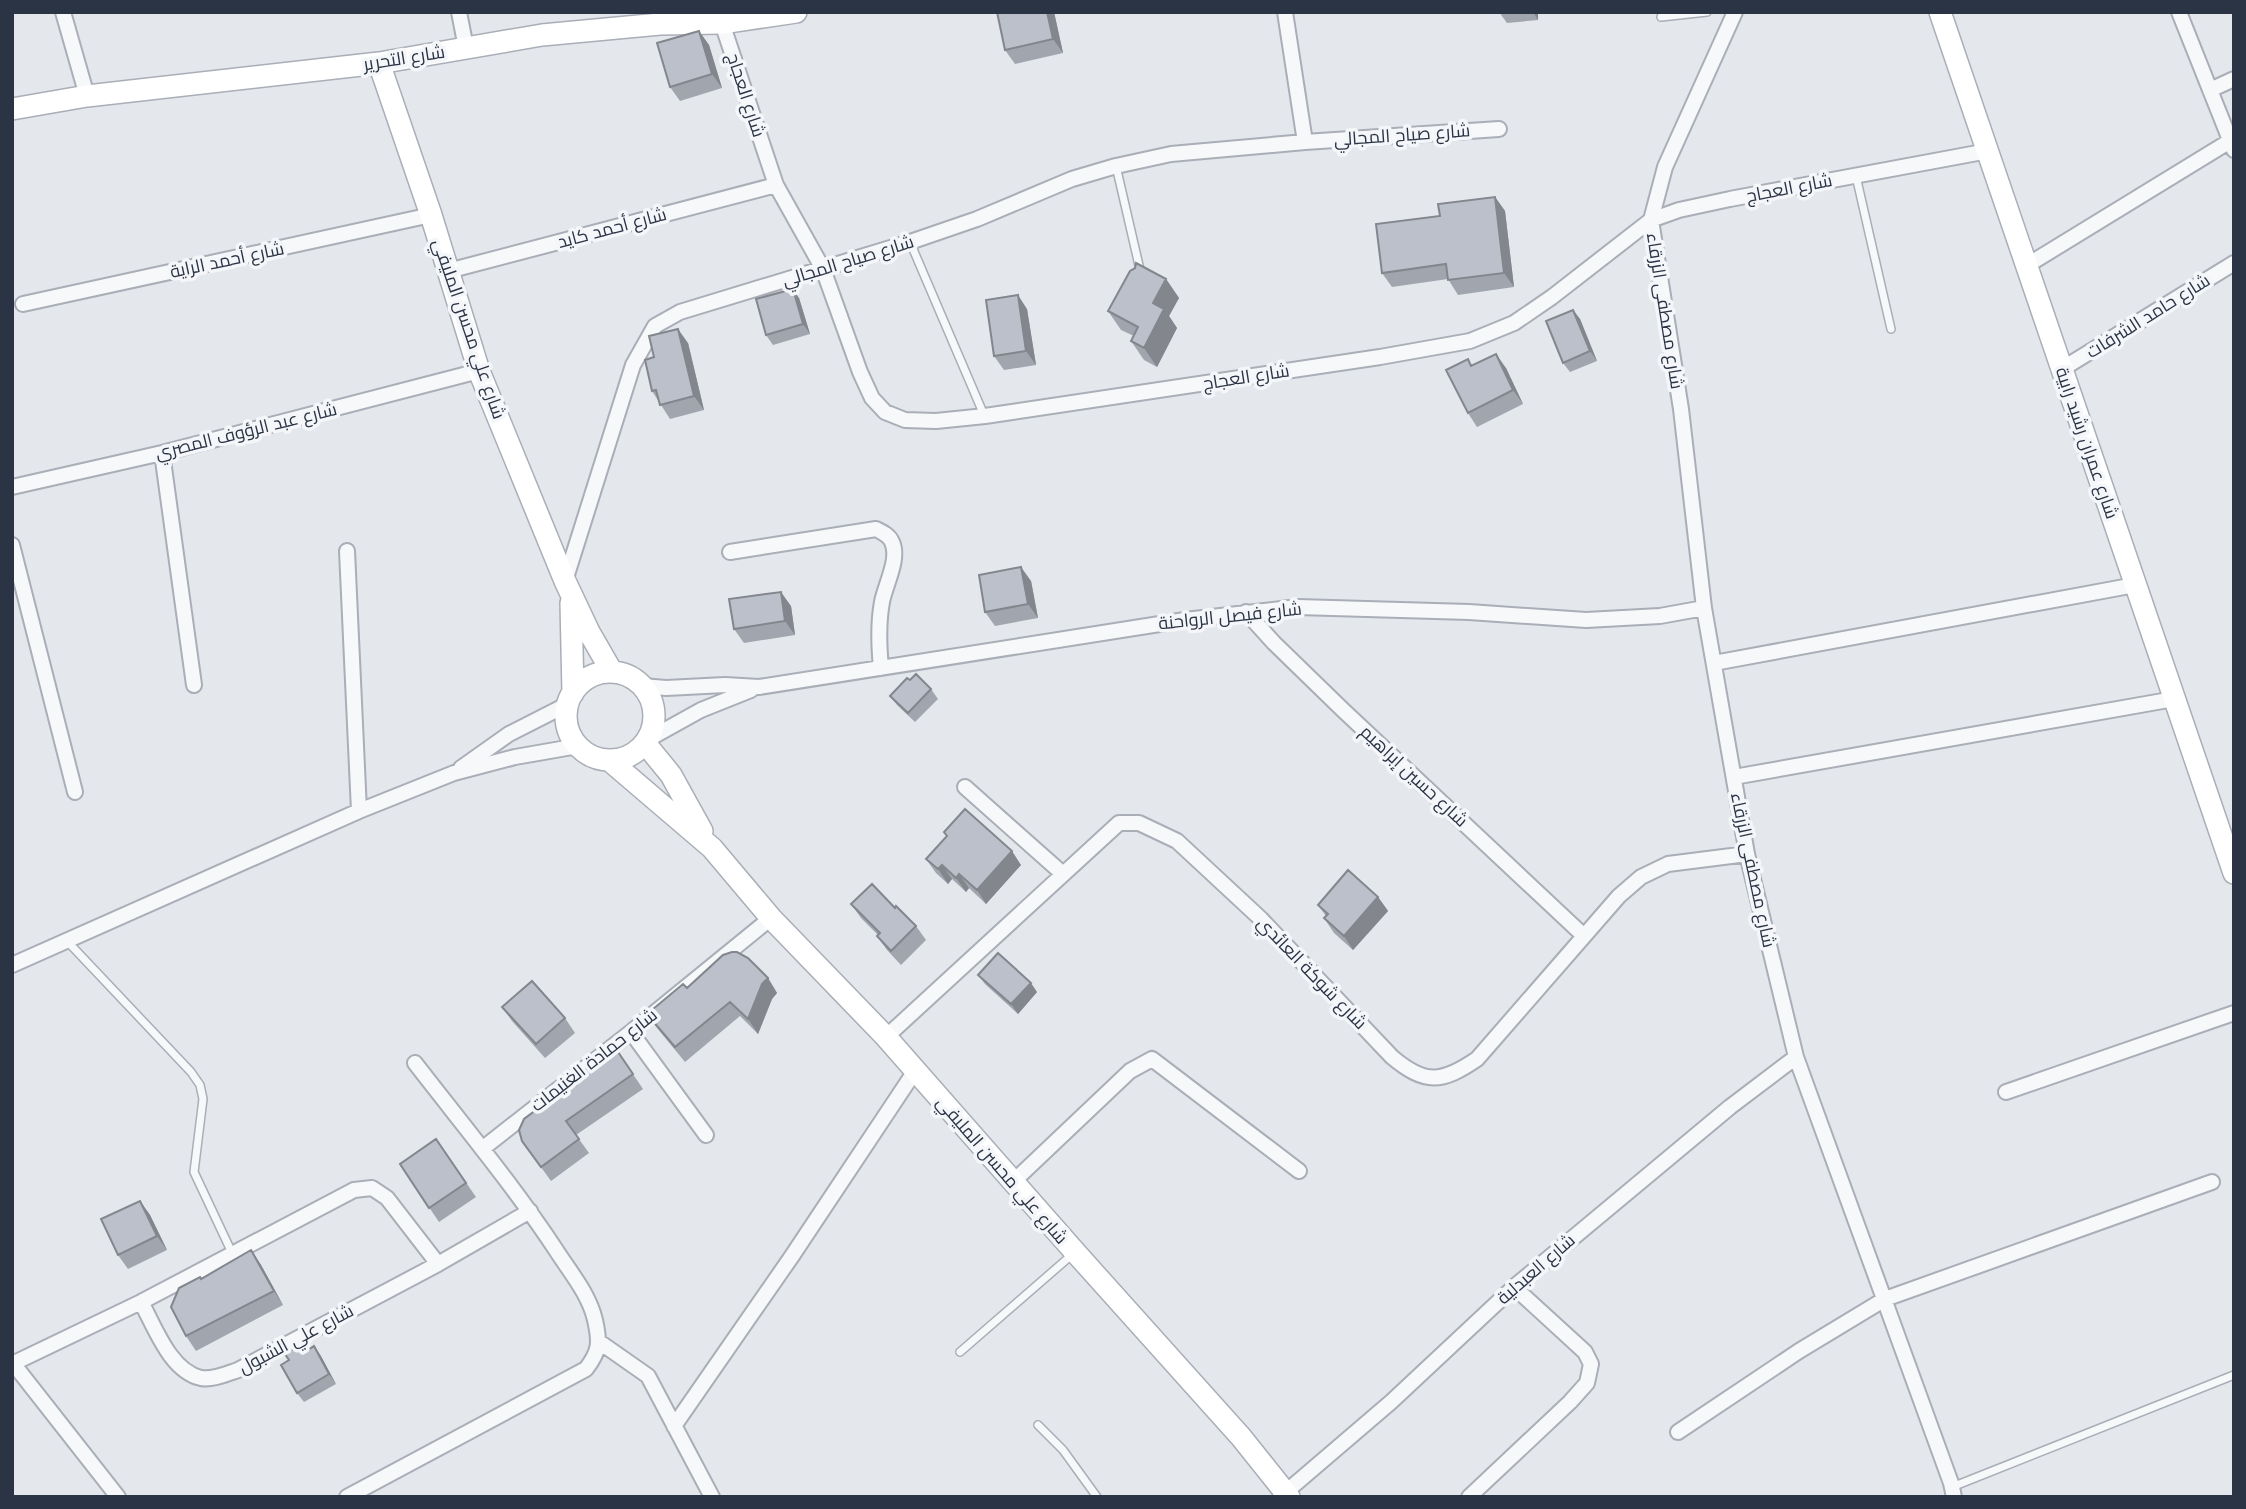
<svg xmlns="http://www.w3.org/2000/svg" width="2246" height="1509" font-family="'Fira Sans',Cairo,sans-serif">
<style>
.lines{fill:none;stroke-linecap:round;stroke-linejoin:round}
.lane-casing{stroke:#a9aeb7;stroke-width:10}
.street-casing{stroke:#a9aeb7;stroke-width:18}
.secondary-casing{stroke:#a9aeb7;stroke-width:24}
.lane{stroke:#f7f8fa;stroke-width:7}
.street{stroke:#f7f8fa;stroke-width:14}
.secondary{stroke:#fff;stroke-width:21}
.wall{fill:#a1a5ae}
.shaded-wall{fill:#83868d}
.building{fill:#bbc0ca;stroke:#83868d;stroke-width:2}
.labels{text-anchor:middle;stroke-width:7;stroke-linejoin:round;paint-order:stroke}
.street-label{font-size:18px;fill:#2b3445;stroke:#f4f6f9}
</style>
<rect width="100%" height="100%" fill="#e4e7ec"/>
<g class="lines">
<!-- lane casing -->
<g class="lane-casing">
<path id="lane" d="M1661 17 1707 12
M1116 166 1141 274
M1856 176 1891 329
M910 242 984 415
M67 941 191 1072 200 1085 203 1099 194 1172 233 1255
M960 1352 1074 1253
M1038 1425 1063 1450 1097 1497
M1952 1487 2234 1375"/>
</g>
<!-- street casing -->
<g class="street-casing">
<path id="street" d="M63 12 87 96
M459 12 466 48
M1285 12 1305 142
M1735 12 1665 167 1651 220 1681 409 1704 608 1747 854 1796 1057 1951 1483 1954 1497
M2179 12 2234 150
M722 23 776 185 823 269 860 372 872 398 885 412 905 420 936 421 985 416 1380 357 1470 341 1514 323 1552 297 1651 220 1679 210 1730 199 1988 151
M2210 90 2234 79
M2026 266 2230 141
M448 271 776 185
M23 304 431 215
M2062 369 2234 263
M162 453 194 685
M12 487 162 453 479 371
M12 545 75 792
M347 551 359 811
M730 552 876 529C882 532 889 535 892 542 900 559 885 585 882 602 878 623 879 647 881 668
M565 581 633 365 655 326 680 312 910 242 977 219 1072 179 1116 166 1171 154 1305 142 1499 129
M1246 612 1274 643 1344 711 1584 936
M1714 663 2135 585
M642 686 666 688 725 685 759 687 1185 620 1298 607 1469 612 1586 620 1660 616 1704 608
M647 740 701 710 751 690
M461 768 509 734 568 704
M1734 777 2174 699
M965 787 1063 874
M12 965 359 811 454 773 515 757 578 746
M631 1032 706 1135
M886 1037 1119 823H1139L1177 841 1261 919 1392 1057C1425 1085 1442 1083 1477 1059L1619 896 1641 877 1668 864 1747 854
M2006 1092 2234 1013
M482 1149 631 1032 771 918
M1013 1182 1130 1071 1152 1059 1299 1171
M141 1302C155 1327 170 1371 201 1378 213 1380 226 1374 238 1370L438 1264 530 1211
M598 1341 648 1376 712 1497
M12 1362 118 1497
M14 1363 141 1302 354 1190 372 1188 387 1198 438 1264
M674 1426 792 1256 915 1071
M1678 1432 1799 1351 1885 1299 2212 1182
M347 1497 586 1369C600 1351 600 1342 595 1320 589 1294 570 1272 556 1250 513 1185 463 1125 415 1063
M1280 1497 1391 1402 1514 1287 1730 1107 1796 1057
M1469 1497 1570 1402 1587 1383 1591 1364 1585 1352 1514 1287"/>
</g>
<!-- secondary casing -->
<g class="secondary-casing">
<path id="secondary" d="M1940 12 2234 873
M379 63 431 215 479 371 565 581 589 632 612 672
M12 109 87 96 379 63 542 35 660 24 722 23 796 12
M571 603 573 693
M566 716a44 44 0 1 1 88 0a44 44 0 1 1-88 0Z
M645 743 671 775 702 831
M609 760 712 848 771 918 886 1037 1075 1252 1241 1437 1289 1497"/>
</g>
<!-- lane -->
<use href="#lane" class="lane"/>
<!-- street -->
<use href="#street" class="street"/>
<!-- secondary -->
<use href="#secondary" class="secondary"/>
</g>
<!-- wall -->
<path class="wall" d="M997 12H1054L1063 53 1015 64 1005 50Z
M1499 12H1538V20L1507 23Z
M699 31 709 45 722 88 680 101 670 87Z
M1495 197 1505 211 1514 287 1458 295 1448 279 1392 287 1382 273 1440 216Z
M1135 268 1166 279 1179 298 1169 316 1177 328 1157 367 1144 360 1131 341 1134 336 1121 330 1108 311Z
M799 298 810 334 773 345 766 335Z
M1027 309 1036 365 1004 370 994 356Z
M1573 310 1580 319 1597 361 1570 372 1563 363Z
M688 343 704 410 670 419 652 391 654 357Z
M1472 366 1506 368 1523 404 1477 427 1468 413Z
M1031 581 1038 618 995 626 985 612Z
M791 606 795 635 744 643 734 629Z
M931 689 938 699 915 722 897 705 890 696Z
M944 832 1021 865 986 904 969 888 966 892 952 879 948 884 936 873 926 859 947 836Z
M1378 897 1388 911 1353 950 1334 933 1324 918 1326 916 1318 905Z
M851 904 895 908 916 926 926 940 901 965 887 950 877 936 878 935 861 918Z
M978 975 1037 992 1018 1014 985 984Z
M768 978 777 993 772 999 758 1034 740 1016 685 1062 657 1028 647 1014 687 988Z
M502 1007 565 1018 575 1033 545 1058 512 1021Z
M616 1049 643 1089 576 1135 589 1153 551 1181 522 1141 587 1072Z
M436 1139 476 1197 439 1222 400 1164Z
M140 1201 150 1215 167 1250 128 1269 118 1255Z
M251 1250 261 1265 283 1305 196 1351 186 1336 201 1279Z
M301 1345 306 1351 314 1346 336 1384 304 1402 297 1393 289 1360Z"/>
<!-- shaded-wall -->
<path class="shaded-wall" d="M1047 12H1054L1063 53 1053 39Z
M1533 12H1538V20Z
M699 31 709 45 722 88 712 74Z
M1495 197 1505 211 1514 287 1504 273Z
M1166 279 1179 298 1169 316 1177 328 1157 367 1144 348 1153 303Z
M793 289 799 298 810 334 803 324Z
M1018 295 1027 309 1036 365 1026 351Z
M1573 310 1580 319 1597 361 1590 351Z
M678 329 688 343 704 410 694 396Z
M1496 354 1506 368 1523 404 1513 390Z
M1021 567 1031 581 1038 618 1028 604Z
M781 592 791 606 795 635 785 621Z
M1012 851 1021 865 986 904 977 890Z
M942 865 952 879 948 884 938 869Z
M959 874 969 888 966 892 956 878Z
M1378 897 1388 911 1353 950 1344 936Z
M768 978 777 993 772 999 758 1034 748 1019 762 984Z
M1031 983 1037 992 1018 1014 1011 1004Z
M140 1201 150 1215 167 1250 157 1236Z
M251 1250 261 1265 283 1305 274 1291Z
M314 1346 321 1356 336 1384 329 1374Z"/>
<!-- building -->
<path class="building" d="M997 12H1047L1053 39 1005 50Z
M699 31 712 74 670 87 657 43Z
M1495 197 1504 273 1448 280 1446 264 1382 273 1376 224 1440 216 1438 204Z
M1136 263 1166 279 1153 303 1164 309 1144 348 1131 341 1138 327 1108 311 1130 271 1135 268Z
M793 289 803 324 766 335 756 299Z
M1018 295 1026 351 994 356 986 300Z
M1573 310 1590 351 1563 363 1546 321Z
M678 329 694 396 660 405 656 390 652 391 645 360 654 357 649 336Z
M1496 354 1513 390 1468 413 1446 370 1468 359 1471 366Z
M1021 567 1028 604 985 612 979 575Z
M781 592 785 621 734 629 729 599Z
M916 674 931 689 908 713 890 696 907 678 910 680Z
M965 809 1012 851 977 890 959 874 956 878 942 865 938 869 926 859 947 836 944 832Z
M1348 870 1378 897 1344 936 1324 918 1328 914 1318 905Z
M872 884 895 908 896 906 916 926 891 951 877 936 880 933 851 904Z
M732 952H737L748 958 768 978 762 984 748 1019 730 1002 675 1047 647 1014 683 984 687 988 723 955Z
M998 953 1031 983 1011 1004 978 975Z
M532 981 565 1018 536 1044 502 1007Z
M616 1049 633 1074 566 1121 579 1139 541 1167 522 1141 519 1130 524 1119 587 1072 585 1070Z
M436 1139 466 1183 429 1208 400 1164Z
M140 1201 157 1236 118 1255 101 1219Z
M251 1250 274 1291 186 1336 171 1307 179 1288 200 1277 201 1279Z
M301 1345 305 1352 314 1346 329 1374 297 1393 281 1365 289 1360 285 1354Z"/>
<g class="labels">
<!-- street labels -->
<g class="street-label">
<text transform="translate(404 58) rotate(-9)" y="6">شارع التحرير</text>
<text transform="translate(746 95) rotate(72)" y="6">شارع العجاج</text>
<text transform="translate(1402 135) rotate(-4)" y="6">شارع صياح المجالي</text>
<text transform="translate(1789 188) rotate(-11)" y="6">شارع العجاج</text>
<text transform="translate(612 228) rotate(-15)" y="6">شارع أحمد كايد</text>
<text transform="translate(227 260) rotate(-12)" y="6">شارع أحمد الراية</text>
<text transform="translate(848 261) rotate(-17)" y="6">شارع صياح المجالي</text>
<text transform="translate(1665 311) rotate(81)" y="6">شارع مصطفى الزرقاء</text>
<text transform="translate(2148 316) rotate(-32)" y="6">شارع حامد الشرفات</text>
<text transform="translate(469 329) rotate(71)" y="6">شارع علي محسن المليفي</text>
<text transform="translate(1246 377) rotate(-9)" y="6">شارع العجاج</text>
<text transform="translate(246 431) rotate(-14)" y="6">شارع عبد الرؤوف المصري</text>
<text transform="translate(2087 443) rotate(71)" y="6">شارع عمران رشيد رابية</text>
<text transform="translate(1230 616) rotate(-6)" y="6">شارع فيصل الرواحنة</text>
<text transform="translate(1414 776) rotate(43)" y="6">شارع حسين إبراهيم</text>
<text transform="translate(1753 870) rotate(78)" y="6">شارع مصطفى الزرقاء</text>
<text transform="translate(1312 973) rotate(46)" y="6">شارع شوكة العائدي</text>
<text transform="translate(594 1060) rotate(-38)" y="6">شارع حمادة الغنيمات</text>
<text transform="translate(1002 1170) rotate(49)" y="6">شارع علي محسن المليفي</text>
<text transform="translate(1536 1269) rotate(-41)" y="6">شارع العبدلية</text>
<text transform="translate(296 1339) rotate(-28)" y="6">شارع علي الشبول</text>
</g>
</g>
<!-- border -->
<rect width="2246" height="1509" fill="none" stroke="#2b3445" stroke-width="28"/>
</svg>
